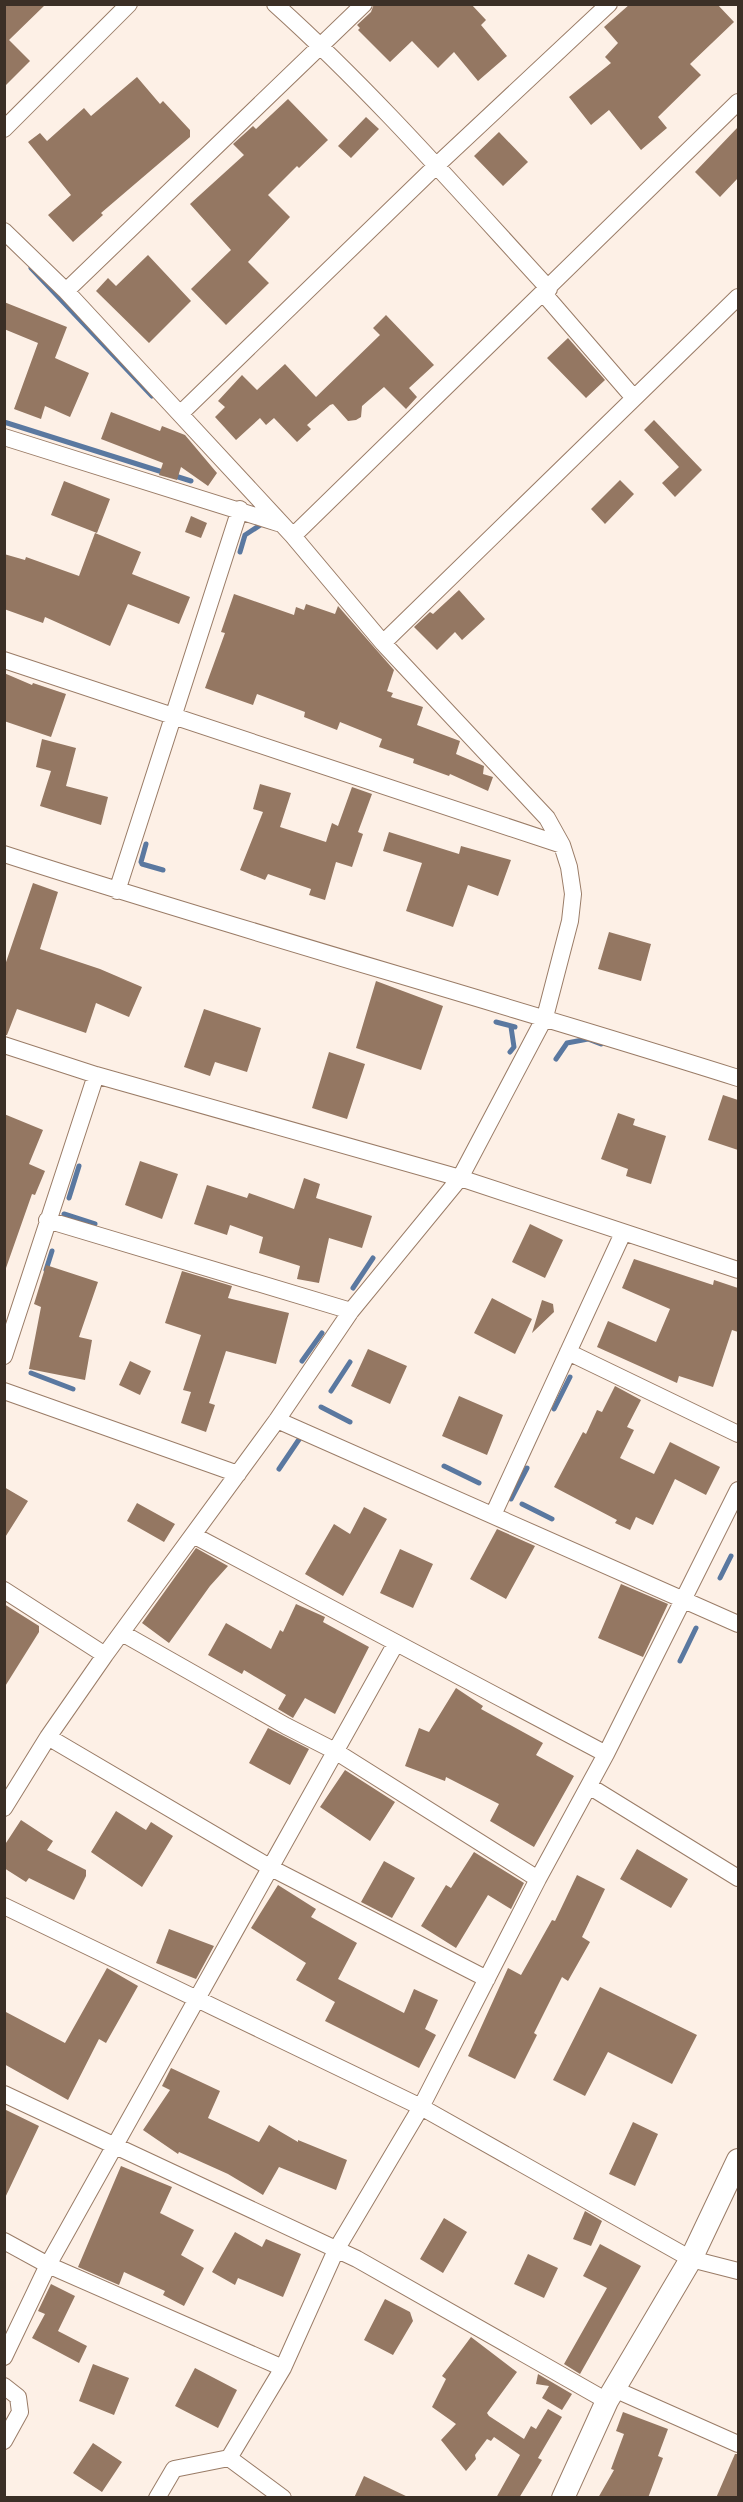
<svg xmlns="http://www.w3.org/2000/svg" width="743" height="2502" font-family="'PT Serif',serif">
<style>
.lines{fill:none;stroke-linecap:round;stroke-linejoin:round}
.stream{stroke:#5a78a0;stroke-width:5}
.building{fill:#947762}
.street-casing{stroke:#9a7c67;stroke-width:18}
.secondary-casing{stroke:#9a7c67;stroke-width:24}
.street{stroke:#fff;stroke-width:16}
.secondary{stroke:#fff;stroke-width:22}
</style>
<rect width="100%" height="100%" fill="#fdf0e6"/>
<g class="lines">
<!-- stream -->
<path class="stream" d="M31 268 152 396
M4 422 191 481
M240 552 245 535 265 522
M141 862 146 844
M142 864 163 870
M496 1022 515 1027
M510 1052 514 1047 511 1027
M556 1059 567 1043 588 1039 601 1044
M69 1198 79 1166
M64 1214 95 1224
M46 1270 52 1251
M353 1288 373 1258
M302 1361 322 1333
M31 1373 73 1389
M331 1391 350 1362
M321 1407 350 1422
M554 1409 570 1377
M444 1466 479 1483
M279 1469 302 1435
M511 1499 527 1468
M522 1504 552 1519
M720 1578 731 1556
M680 1661 696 1628"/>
</g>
<!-- building -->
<path class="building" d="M4 4H46L9 40 30 61 4 87Z
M374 4H471L486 20 481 25 507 56 478 81 454 52 438 68 412 41 390 62 358 30 360 28 357 25 371 12Z
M630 4H717L734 22 690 64 701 75 658 117 667 128 641 150 609 110 591 125 569 97 611 63 605 57 618 43 604 27Z
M137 77 160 104 163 101 190 130V137L101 213 103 215 73 242 48 215 71 195 28 142 40 133 47 141 84 108 91 116Z
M288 99 328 140 299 168 297 166 268 195 290 217 248 262 269 283 226 325 191 289 231 250 190 204 244 155 233 144 253 126 256 129Z
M366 117 379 129 351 158 338 146Z
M738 127V178L720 197 695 172Z
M499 132 528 162 503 186 474 156Z
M148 255 191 301 149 343 96 291 108 278 116 286Z
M4 302 67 327 55 358 89 373 70 417 45 406 41 419 14 409 38 343 4 329Z
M386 315 434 365 409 388 417 397 406 409 384 387 362 406 361 417 356 420 348 421 333 404 330 405 307 425 311 429 297 442 274 418 266 425 260 418 236 440 215 417 225 407 218 401 242 375 257 390 285 364 316 397 380 335 373 328Z
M568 338 605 380 586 398 547 358Z
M111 412 160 431 162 426 185 435 217 473 208 486 181 467 177 480 159 475 163 463 101 439Z
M654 420 702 470 675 497 662 483 679 467 644 430Z
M620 480 634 494 605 524 591 509Z
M64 481 110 499 97 533 51 515Z
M191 516 207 523 201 538 185 532Z
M95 533 141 552 132 574 190 597 179 624 128 604 110 646 45 617 43 623 4 609V554L25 560 26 557 79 576Z
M459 590 485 619 462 640 455 632 437 650 414 627 430 612 433 614Z
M234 594 294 615 296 607 304 610 306 604 335 614 338 606 394 670 387 691 393 693 391 697 423 707 417 725 460 741 456 754 484 766 483 774 493 777 488 791 450 774 449 776 413 763 414 759 379 747 382 739 340 722 337 730 304 717 305 712 257 694 253 705 205 688 225 633 221 632Z
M4 673 32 685 33 683 66 694 51 737 4 721Z
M42 739 76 748 66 786 108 797 101 825 40 806 51 771 36 767Z
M260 784 291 793 280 827 326 842 332 823 338 826 352 787 372 794 358 832 363 834 352 867 336 862 325 900 309 895 311 889 268 874 265 880 240 870 263 812 253 809Z
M389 832 459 854 461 846 511 860 498 896 468 885 453 927 406 911 422 863 383 851Z
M33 883 58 892 40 949 100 969 142 987 129 1017 96 1003 86 1033 17 1009 7 1035H4V968Z
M609 932 651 944 641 981 598 969Z
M376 981 443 1006 421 1070 356 1048Z
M204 1009 261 1028 247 1072 215 1062 210 1076 184 1067Z
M329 1052 365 1064 347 1119 312 1108Z
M723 1095 738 1100V1150L708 1140Z
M618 1113 635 1119 633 1125 666 1136 651 1184 626 1176 628 1169 601 1159Z
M4 1114 43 1130 29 1164 45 1171 35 1195 32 1194 6 1268Z
M140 1161 178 1174 162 1219 125 1205Z
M304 1178 320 1184 316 1198 372 1216 362 1248 329 1238 319 1283 297 1279 300 1266 259 1253 263 1237 230 1225 227 1235 194 1224 207 1185 247 1198 249 1193 294 1209Z
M530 1224 563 1240 545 1278 512 1262Z
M634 1259 713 1285 714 1280 738 1288V1332L732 1330 713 1387 679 1376 677 1383 597 1347 608 1321 656 1342 670 1309 622 1288Z
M46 1265 98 1282 79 1337 92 1340 85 1380 29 1369 41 1307 34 1304Z
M182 1271 232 1286 228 1298 289 1313 276 1364 226 1351 209 1403 215 1405 206 1432 181 1423 191 1392 183 1390 201 1335 165 1323Z
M492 1298 532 1319 515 1354 474 1333Z
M542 1300 553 1304 554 1312 532 1333Z
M368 1349 407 1366 390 1404 351 1386Z
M130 1361 151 1371 140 1395 119 1385Z
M615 1386 641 1400 627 1427 634 1430 620 1458 654 1474 670 1442 720 1467 706 1495 675 1479 653 1525 636 1517 630 1530 615 1523 617 1520 554 1487 583 1432 586 1434 597 1410 602 1412Z
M459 1396 503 1415 487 1455 442 1436Z
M4 1487 28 1501 4 1539Z
M137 1503 175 1524 164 1542 127 1521Z
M364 1507 387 1519 343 1596 305 1574 334 1524 350 1534Z
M497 1529 535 1546 506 1599 470 1579Z
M196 1548 228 1566 210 1586 169 1643 142 1623Z
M400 1549 433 1564 413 1608 380 1593Z
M621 1584 668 1604 643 1657 598 1638Z
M4 1604 39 1626V1632L4 1688Z
M296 1604 325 1617 323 1622 369 1647 335 1714 305 1698 293 1718 278 1709 286 1695 244 1670 242 1674 208 1655 226 1623 271 1649 280 1630 283 1632Z
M456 1688 483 1706 481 1709 543 1743 536 1755 574 1776 534 1847 490 1821 499 1804 446 1777 445 1781 405 1766 419 1728 429 1732Z
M268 1728 309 1749 290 1785 249 1763Z
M345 1770 395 1802 370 1841 320 1807Z
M116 1811 146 1830 151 1822 173 1836 142 1887 91 1852Z
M21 1820 53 1841 47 1850 86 1870V1876L74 1900 29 1878 26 1882 4 1868V1846Z
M637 1849 688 1879 671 1908 620 1879Z
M474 1852 524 1883 511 1909 488 1895 456 1948 421 1926 446 1885 451 1888Z
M384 1861 415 1878 392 1918 361 1902Z
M577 1875 605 1889 582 1937 590 1942 568 1981 562 1977 534 2033 537 2035 515 2079 468 2056 508 1968 521 1975 552 1920 555 1921Z
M278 1885 316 1909 311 1917 357 1943 338 1979 404 2013 414 1989 438 2000 425 2029 436 2035 419 2068 325 2021 335 2002 296 1980 306 1963 251 1928Z
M169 1929 214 1946 196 1979 156 1963Z
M107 1968 138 1986 106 2043 99 2039 68 2100 4 2064V2011L65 2043Z
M600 1987 697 2035 672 2084 608 2052 585 2096 553 2080Z
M171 2068 220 2091 208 2118 259 2142 269 2125 298 2142V2140L347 2160 336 2190 279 2167 263 2195 228 2174 179 2152 178 2154 143 2130 170 2090 162 2086Z
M4 2109 39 2126 4 2200Z
M633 2122 658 2134 635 2186 609 2174Z
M121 2166 172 2187 160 2213 194 2230 181 2255 204 2268 184 2306 163 2295 165 2291 124 2272 119 2285 78 2267Z
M585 2211 602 2221 591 2246 573 2239Z
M444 2218 467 2232 443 2273 420 2259Z
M235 2232 262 2247 266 2239 301 2254 283 2297 238 2278 235 2285 212 2272Z
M600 2244 641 2266 580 2374 564 2364 607 2288 583 2276Z
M528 2254 558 2268 544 2298 514 2284Z
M51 2284 75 2296 58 2331 87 2346 79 2363 32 2338 45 2314 38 2311Z
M385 2299 410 2312 413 2321 393 2355 364 2340Z
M471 2337 517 2372 487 2413 489 2416 524 2439 531 2426 536 2429 548 2409 562 2417 538 2458 542 2460 519 2498H496L520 2455 494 2437 491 2441 487 2439 475 2455 476 2459 466 2471 441 2440 456 2424 432 2407 446 2379 442 2376Z
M93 2364 129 2378 114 2415 79 2401Z
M195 2368 237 2390 218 2428 175 2406Z
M538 2374 572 2394 562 2410 542 2398 549 2386 536 2384Z
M623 2412 668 2429 658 2456 663 2458 648 2498H598L614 2470 611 2469 624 2434 616 2431Z
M93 2443 122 2462 102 2492 73 2473Z
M735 2454H738V2498H716Z
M364 2476 410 2498H354Z"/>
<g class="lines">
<!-- street casing -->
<g class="street-casing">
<path id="street" d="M275 4C373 92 460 192 549 289
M4 129 129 4
M4 231 66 291 180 414 293 536 383 643 547 818 562 845 569 867 573 894 570 921 545 1017 460 1178 351 1311 277 1420 105 1655 48 1737 4 1808
M66 291 364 4
M544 294 634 398
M180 414 437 165 609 4
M4 437 278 523
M293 536 738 102
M383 643 738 297
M4 660 562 845
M4 854C248 933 495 1001 738 1078
M117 891 240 509
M4 1045 96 1075 460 1178 738 1270
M47 1220 351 1311
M568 1352 738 1434
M4 1356 96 1075
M4 1391 238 1474
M277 1420 738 1624
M493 1515 623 1233
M193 1535 606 1754
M4 1590 105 1655
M122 1633 286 1726 335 1751 538 1879
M48 1737 271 1868 487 1979
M589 1786 738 1878
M4 1906 421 2107 691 2259 738 2271
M4 2094 357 2259 607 2401
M4 2241 48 2265 283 2368
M4 2357 48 2265 396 1643
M4 2386 18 2397 20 2412 4 2441
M614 2389 738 2444
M229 2458 283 2498
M157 2498 174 2469 229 2458 283 2368 336 2250 421 2107 538 1879 606 1754 738 1490"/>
</g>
<!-- secondary casing -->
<g class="secondary-casing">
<path id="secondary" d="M563 2498 607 2401 691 2259 738 2160"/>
</g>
<!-- street -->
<use href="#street" class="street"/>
<!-- secondary -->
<use href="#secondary" class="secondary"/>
</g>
<!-- border -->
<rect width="743" height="2502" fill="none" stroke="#3b2f26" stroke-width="12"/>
</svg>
